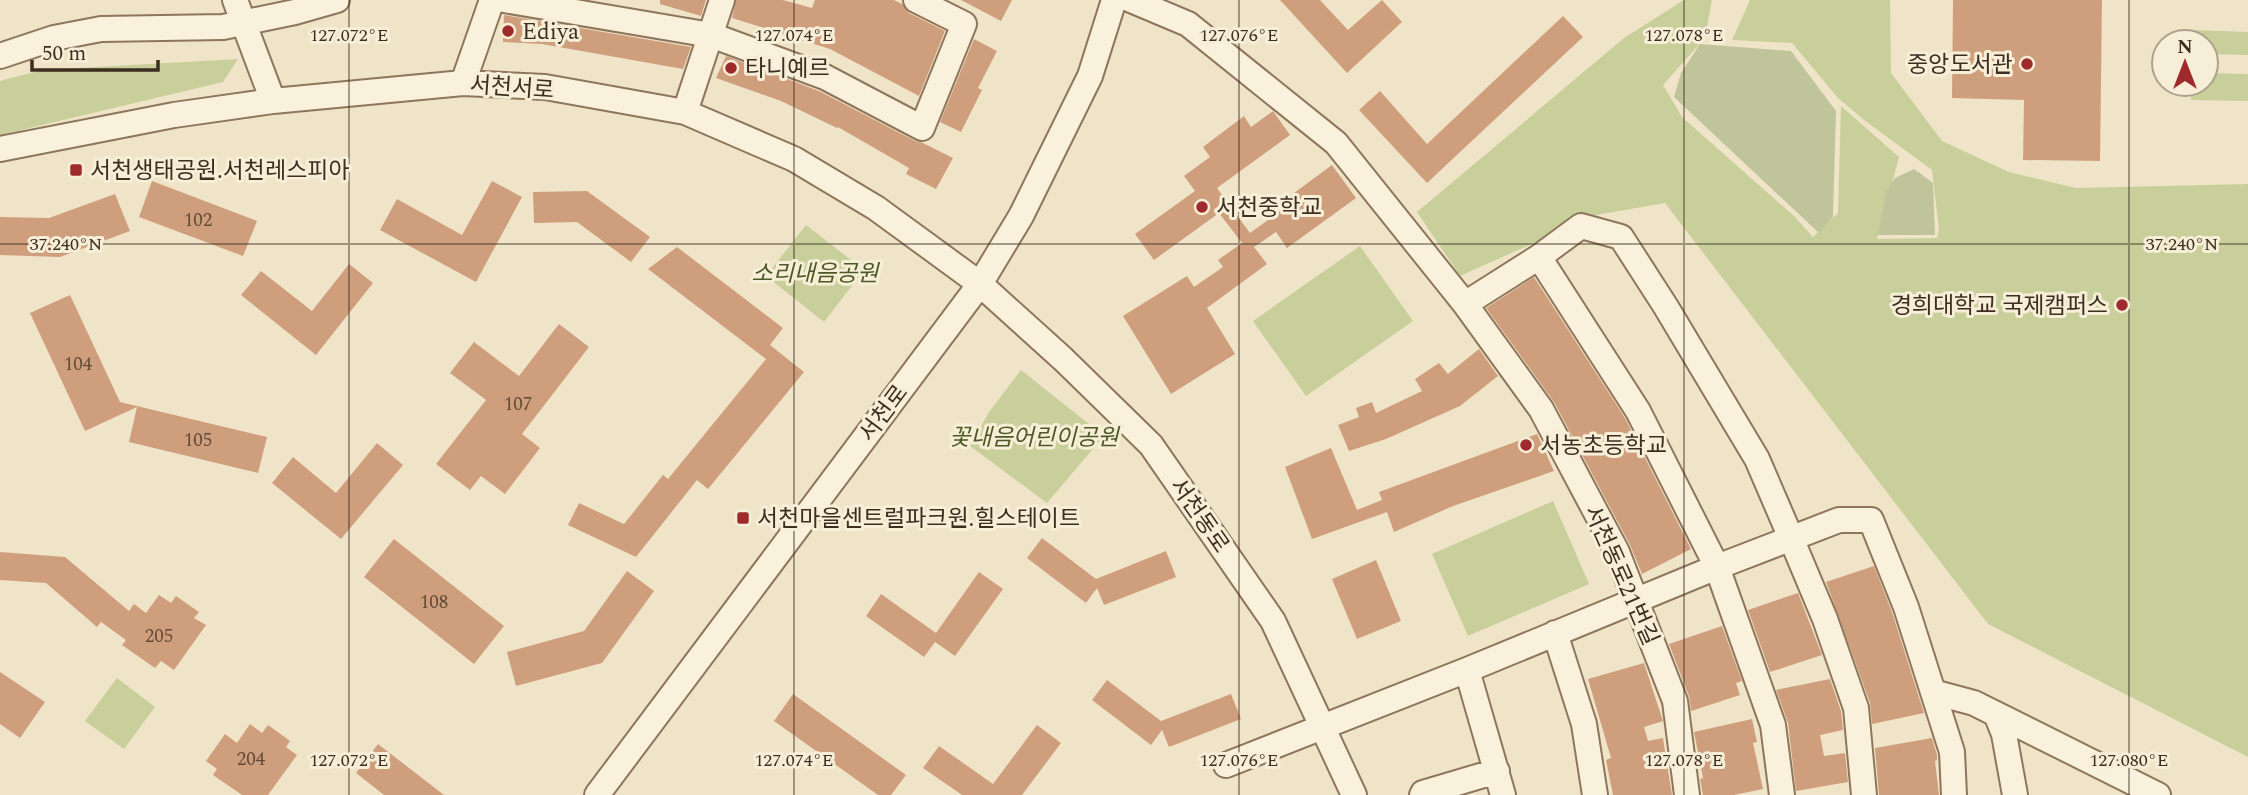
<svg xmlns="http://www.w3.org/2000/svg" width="2248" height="795" font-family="Spectral,'Noto Sans KR',serif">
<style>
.green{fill:#c9cf9b}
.cemetery{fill:#bfc49a}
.building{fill:#cf9f7d}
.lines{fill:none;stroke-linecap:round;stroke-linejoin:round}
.minor-casing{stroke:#8d765c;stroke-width:28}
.minor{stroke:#faf1dc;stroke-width:24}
.ticks{fill:none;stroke:#3d2e20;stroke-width:2;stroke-opacity:0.45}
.poi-dot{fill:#9e2a2b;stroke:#f7eed8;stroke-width:2.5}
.labels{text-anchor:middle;stroke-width:6;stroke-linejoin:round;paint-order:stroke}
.number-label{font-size:19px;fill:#624a37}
.poi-label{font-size:23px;fill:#3d2e20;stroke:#f7eed8;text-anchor:start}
.street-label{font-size:23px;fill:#3d2e20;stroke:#f7eed8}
.park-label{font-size:23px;font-style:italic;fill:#4d5a26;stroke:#f7eed8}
.ticks-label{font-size:18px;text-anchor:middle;fill:#3d2e20;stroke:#f7eed8;stroke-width:6;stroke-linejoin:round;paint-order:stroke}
</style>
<rect width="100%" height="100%" fill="#f0e4c8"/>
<!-- green -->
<path class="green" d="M1684 0H1712L1705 38 1663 85 1682 117 1794 216 1813 237 1838 213 1841 106 1899 157 1877 239 1937 238 1939 229 1932 170 1864 120 1838 98 1792 43 1732 40 1750 0H1890L1891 73 1942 141 2009 172 2076 188 2248 184V757L1988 624 1665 203 1596 215 1460 276 1417 212 1624 38Z
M2193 30 2248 32V55L2206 54V42H2192Z
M238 59 223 82 0 135V81L42 70Z
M2206 73 2248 74V101L2191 100V84H2206Z
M806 225 864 270 824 322 766 276Z
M1360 246 1413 321 1306 396 1253 321Z
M1021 370 1104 436 1047 503 970 446 989 412Z
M1553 501 1589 584 1468 636 1432 554Z
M117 678 155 707 124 749 85 721Z"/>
<!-- cemetery -->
<path class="cemetery" d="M1700 44 1791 51 1836 111 1833 217 1819 233 1674 97 1681 73Z
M1914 169 1933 183 1935 235H1878L1886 191 1895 178Z"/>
<!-- building -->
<path class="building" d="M660 0H706L701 16 660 4Z
M736 0H783L812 8 815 0H894L902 4 909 13 945 31 919 96 830 49 732 18Z
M961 0H1012L1001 21Z
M1280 0H1320L1348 30 1382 0 1402 22 1347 73Z
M1953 0H2102L2100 161 2023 160 2024 100 1952 98Z
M504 15 691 47 683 69 542 44 503 42Z
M1563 16 1583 37 1427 183 1359 110 1380 91 1427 144Z
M974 39 997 51 978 88 982 90 961 132 940 122Z
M726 56 819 91 915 141 923 143 953 158 936 189 906 174 909 168 838 127 837 128 781 101 716 78Z
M1273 111 1290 135 1217 188 1250 233 1294 201 1290 196 1332 165 1356 198 1287 248 1276 232 1254 247 1267 264 1207 308 1235 354 1171 394 1123 316 1187 276 1194 287 1223 267 1218 260 1242 243 1219 213 1154 260 1135 234 1195 191 1184 176 1210 157 1203 147 1244 116 1251 127Z
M152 181 257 221 243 256 139 217Z
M492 181 522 197 476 282 380 230 397 199 462 235Z
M587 191 650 237 631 262 577 222 534 223 533 192Z
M115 194 130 231 60 257 0 255V217L49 218Z
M677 247 783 328 770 345 804 372 708 489 697 480 636 557 568 525 579 503 624 524 663 475 668 479 766 359 648 269Z
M349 264 373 283 316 355 241 295 261 271 312 311Z
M1534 277 1625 418 1691 549 1642 574 1630 545 1554 402 1486 308Z
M70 295 120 402 267 437 258 473 129 442 137 407 85 431 30 313Z
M559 324 589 347 522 434 540 448 505 494 481 476 470 490 436 464 486 400 450 373 474 342 519 376Z
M1479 349 1498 376 1460 406 1386 439 1349 451 1338 425 1359 417 1356 408 1372 402 1376 413 1422 391 1415 379 1439 363 1448 374Z
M1537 434 1554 471 1453 506 1394 532 1387 512 1312 539 1285 467 1331 448 1357 510 1382 500 1379 492Z
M377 443 403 465 341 539 272 483 293 457 336 493Z
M1042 538 1096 579 1166 551 1176 577 1104 605 1097 588 1086 603 1027 558Z
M394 539 504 626 474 664 364 577Z
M0 552 65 557 129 611 134 604 146 613 159 595 171 603 176 596 199 612 194 618 206 625 174 670 161 661 155 668 122 645 126 640 101 622 97 627 46 583 0 580Z
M1376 560 1401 621 1357 639 1332 579Z
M1874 566 1892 612 1924 713 1872 724 1870 703 1826 582Z
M627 571 654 591 602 663 516 686 507 652 584 631Z
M979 572 1003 589 955 656 935 642 924 657 866 616 881 594 936 633Z
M1798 593 1822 655 1770 672 1748 610Z
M1722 626 1742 681 1736 683 1740 695 1691 711 1689 696 1669 644Z
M1644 663 1663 721 1644 727 1648 741 1663 738 1672 795H1613L1606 760 1611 758 1588 679Z
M0 672 45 702 20 738 0 724Z
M1830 679 1841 711 1843 730 1820 735 1824 756 1845 753 1848 782 1796 791 1788 723 1776 690Z
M1107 680 1161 721 1231 694 1241 719 1169 747 1162 730 1151 745 1092 700Z
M793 694 906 775 891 795H878L774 721Z
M1752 719 1757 742 1753 743 1763 789 1734 795H1703L1700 779 1703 778 1694 732Z
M250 724 262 733 268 725 290 741 286 747 297 755 268 795H242L213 775 217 769 206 761 225 734 237 743Z
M1037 725 1061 743 1022 795H962L923 768 939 746 993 784Z
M1932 738 1937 755V760L1935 761 1939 795H1879L1875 748Z
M378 744 444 795H384L356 773Z"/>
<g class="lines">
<!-- minor casing -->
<g class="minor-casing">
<path id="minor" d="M235 0 273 101
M504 0 711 35 825 77 922 128 964 24 916 0
M1131 0 1188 24 1336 143 1465 304 1541 409 1617 552 1675 701 1687 795
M0 56 54 38 101 29 223 27 295 12 337 0
M463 83 492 0
M685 112 722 0
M0 149 174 115 273 101 463 83 545 87 685 112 794 159 876 208 980 284 1063 359 1151 445 1273 621 1354 795
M1539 257 1638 411 1717 567 1773 725 1782 795
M1465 304 1539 257 1581 226 1621 237 1666 307 1757 459 1791 538 1825 619 1856 708 1864 795
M1555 633 1584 724 1595 795
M1467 670 1503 795
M1933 692 1974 703 2158 795
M1996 714 2004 734 2015 795
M1226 765 1467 670 1717 567 1839 520H1871L1906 607 1952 752 1954 795
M597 795 980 284 1021 216 1090 76 1114 0
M1422 795 1423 793 1497 771"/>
</g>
<!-- minor -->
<use href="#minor" class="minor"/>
</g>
<!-- ticks -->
<path class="ticks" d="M349 0V795M794 0V795M1239 0V795M1684 0V795M2129 0V795M0 244H2248"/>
<!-- markers -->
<g class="poi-dot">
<circle cx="508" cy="31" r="7"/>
<circle cx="2027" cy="64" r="7"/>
<circle cx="731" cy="68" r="7"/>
<rect x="69" y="163" width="14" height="14" rx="3.5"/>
<circle cx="1202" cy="207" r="7"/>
<circle cx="2122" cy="305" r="7"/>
<circle cx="1526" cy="445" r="7"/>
<rect x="736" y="511" width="14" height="14" rx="3.5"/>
</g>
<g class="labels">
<!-- number labels -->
<g class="number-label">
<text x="198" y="226">102</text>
<text x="78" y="370">104</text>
<text x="518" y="410">107</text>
<text x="198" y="446">105</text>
<text x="434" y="608">108</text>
<text x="159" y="642">205</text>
<text x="251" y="765">204</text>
</g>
<!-- poi labels -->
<g class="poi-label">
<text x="522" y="39">Ediya</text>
<text x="2013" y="72" text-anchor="end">중앙도서관</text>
<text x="745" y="76">타니예르</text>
<text x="90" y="178">서천생태공원.서천레스피아</text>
<text x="1216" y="215">서천중학교</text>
<text x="2108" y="313" text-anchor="end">경희대학교 국제캠퍼스</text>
<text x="1540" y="453">서농초등학교</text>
<text x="757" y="526">서천마을센트럴파크원.힐스테이트</text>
</g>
<!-- street labels -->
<g class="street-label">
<text transform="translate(512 87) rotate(4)" y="8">서천서로</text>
<text transform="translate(883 413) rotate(-53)" y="8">서천로</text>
<text transform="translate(1200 515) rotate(55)" y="8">서천동로</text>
<text transform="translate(1622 575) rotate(66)" y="8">서천동로21번길</text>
</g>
<!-- park labels -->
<g class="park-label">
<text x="815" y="281">소리내음공원</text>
<text x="1034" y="445">꽃내음어린이공원</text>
</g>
</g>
<g class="ticks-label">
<text x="349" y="41">127.072°E</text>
<text x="794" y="41">127.074°E</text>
<text x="1239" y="41">127.076°E</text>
<text x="1684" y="41">127.078°E</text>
<text x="66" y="250">37.240°N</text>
<text x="2182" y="250">37.240°N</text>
<text x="349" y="766">127.072°E</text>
<text x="794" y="766">127.074°E</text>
<text x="1239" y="766">127.076°E</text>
<text x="1684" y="766">127.078°E</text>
<text x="2129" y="766">127.080°E</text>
</g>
<!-- north arrow -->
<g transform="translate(2185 63)"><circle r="33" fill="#f7eed8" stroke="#ada18e" stroke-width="2"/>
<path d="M0-5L12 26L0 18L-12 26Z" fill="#9e2a2b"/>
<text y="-10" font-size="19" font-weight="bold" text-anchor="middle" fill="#3d2e20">N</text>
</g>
<!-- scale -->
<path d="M32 60v10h126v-10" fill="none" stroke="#3d2e20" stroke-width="3.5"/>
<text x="42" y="60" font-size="21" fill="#3d2e20" stroke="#f7eed8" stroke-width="5" paint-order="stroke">50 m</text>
</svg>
